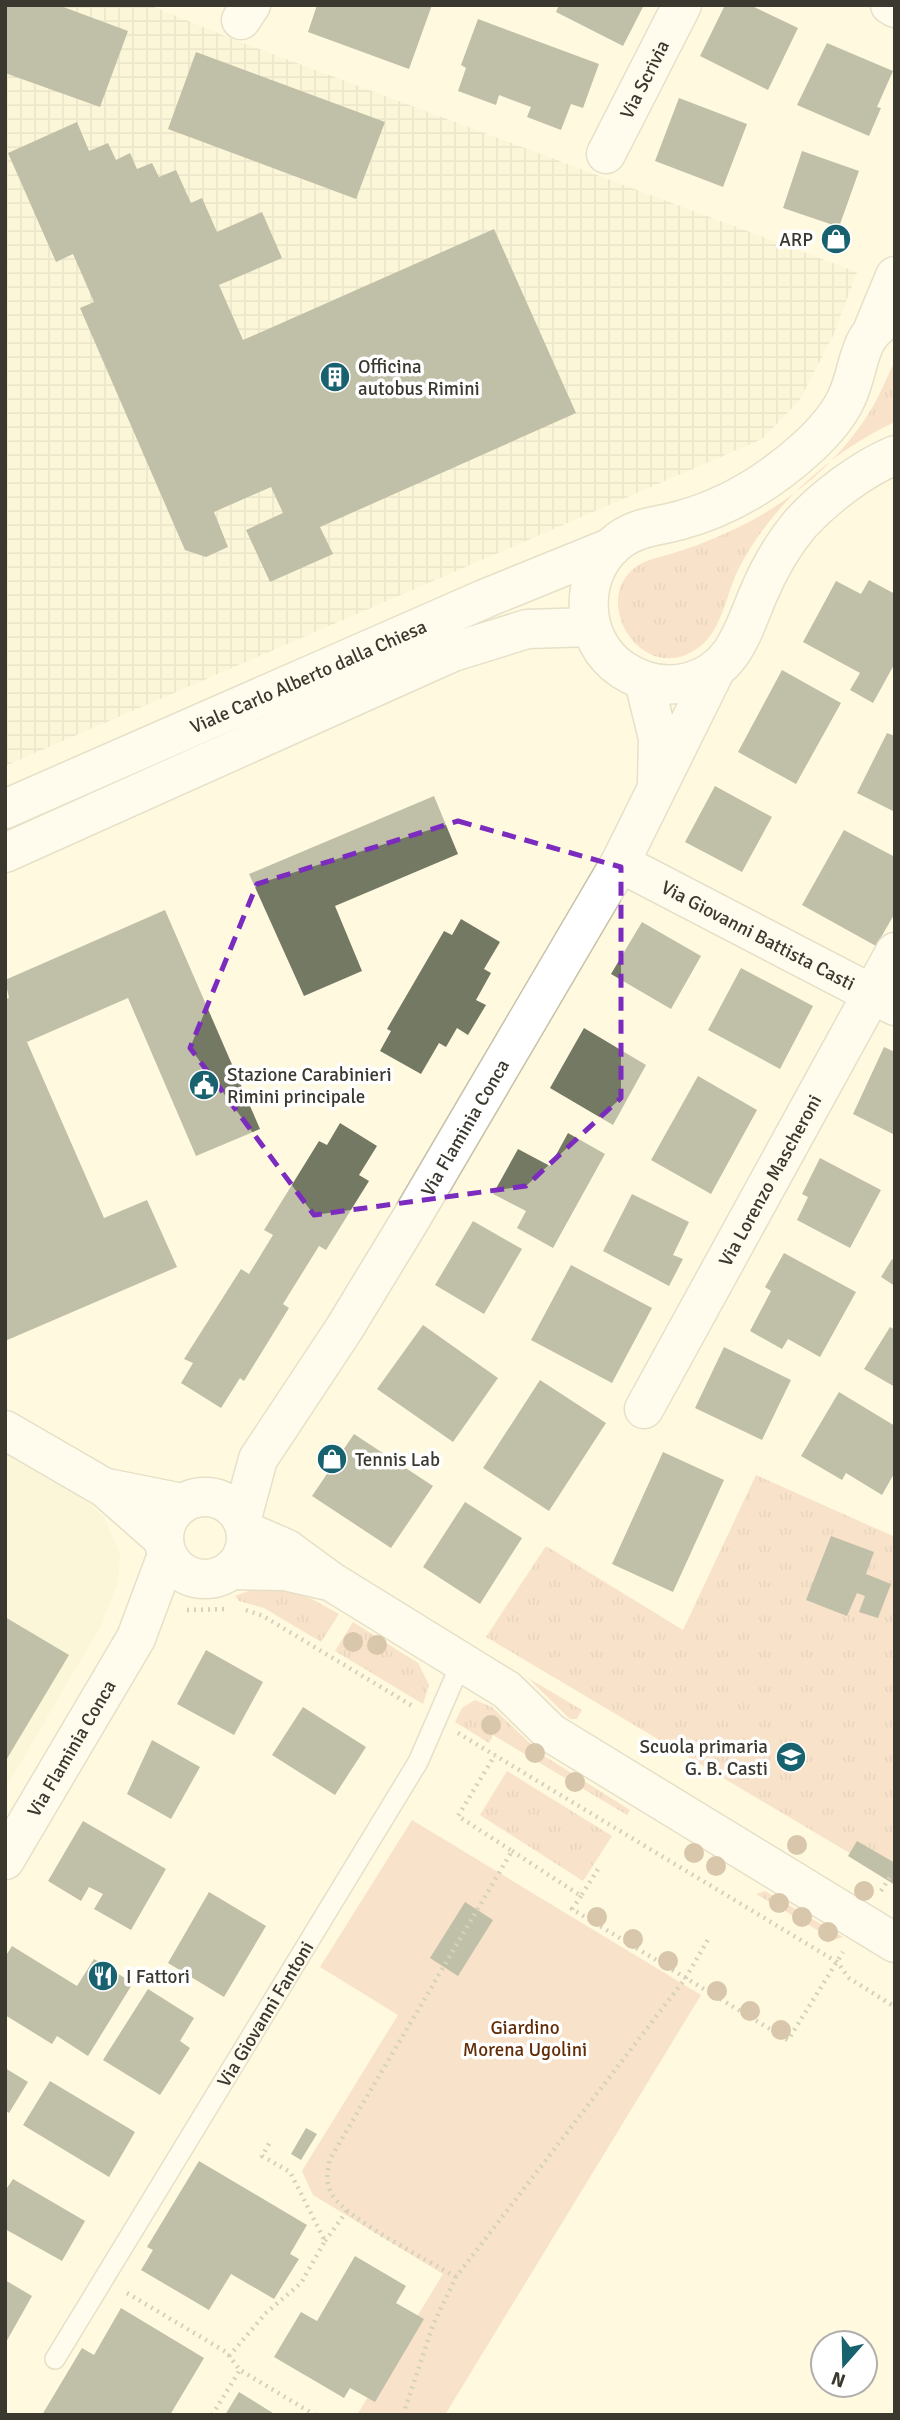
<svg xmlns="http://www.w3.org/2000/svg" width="900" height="2420" font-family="Signika,sans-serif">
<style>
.built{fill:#f8f1d0}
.industrial{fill:url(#industrial-grid)}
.grass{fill:url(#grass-tufts)}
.green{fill:#f0c5ae}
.building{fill:#737963}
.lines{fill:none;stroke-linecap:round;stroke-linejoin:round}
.lane-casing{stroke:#c6c1a9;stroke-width:22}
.street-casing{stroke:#c6c1a9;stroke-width:41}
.secondary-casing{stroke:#c6c1a9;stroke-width:41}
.path{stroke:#a5a18f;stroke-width:4.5;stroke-dasharray:2 5;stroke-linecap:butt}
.lane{stroke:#fff;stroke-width:19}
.street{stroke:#fff;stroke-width:38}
.secondary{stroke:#fff;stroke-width:38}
.tree{fill:#a98969}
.marked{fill:none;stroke:#7b2cbf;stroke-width:5;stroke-dasharray:14 9;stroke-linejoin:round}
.labels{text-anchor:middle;stroke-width:7;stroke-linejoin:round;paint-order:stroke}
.street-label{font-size:19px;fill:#3b382f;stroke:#fff}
.poi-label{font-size:19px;fill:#3b382f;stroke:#fff;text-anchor:start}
.park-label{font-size:19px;fill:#632d08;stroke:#fff}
</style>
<defs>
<pattern id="industrial-grid" width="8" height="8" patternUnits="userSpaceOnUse" patternTransform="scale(1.75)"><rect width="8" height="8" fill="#f8f1d0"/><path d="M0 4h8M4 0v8" fill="none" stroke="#d6cfb3"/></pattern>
<pattern id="grass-tufts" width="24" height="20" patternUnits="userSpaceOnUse" patternTransform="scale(1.75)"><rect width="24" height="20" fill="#f0c5ae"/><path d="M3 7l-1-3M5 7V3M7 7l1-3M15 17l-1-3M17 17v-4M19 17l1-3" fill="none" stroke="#cfaa96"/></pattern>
</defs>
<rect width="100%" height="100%" fill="#fff9e0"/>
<!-- built -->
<path class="built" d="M5 1452 87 1501 104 1517 120 1554 119 1579 101 1626 5 1789Z"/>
<!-- industrial -->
<path class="industrial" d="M5 5H149L235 40 857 272 833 336 799 401 762 439 5 766Z"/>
<!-- grass -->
<path class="grass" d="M895 361V422C832 451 771 506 739 568 727 591 723 626 703 644 639 699 575 579 656 558 742 535 820 490 869 413 880 396 886 378 895 361Z
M756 1475 895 1537V1880L486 1637 546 1546 683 1630Z
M280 1588 312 1599 339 1614 321 1642 264 1608 239 1601 235 1596 251 1590Z
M353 1622 418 1663 429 1685 423 1704 335 1651Z
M528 1678 582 1710 577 1719H570Z
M475 1700 492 1707 541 1754 630 1810 627 1815 493 1735 489 1743 455 1722 462 1708Z
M507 1771 612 1836 583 1881 480 1815Z
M765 1891 843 1937 834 1940 756 1894Z"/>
<!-- green -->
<path class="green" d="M412 1820 701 1995 445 2415H357L443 2274 313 2195 302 2171 398 2015 320 1967Z"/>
<!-- building -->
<path class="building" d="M5 5H58L128 31 100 107 5 73Z
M317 5H432L409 69 308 32Z
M559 5H644L623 46 556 12Z
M725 5H750L798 28 768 90 700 56Z
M478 19 599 64 583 108 571 104 561 130 527 117 531 107 499 95 496 105 458 91 466 68 461 65Z
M827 43 893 71 877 107 881 108 869 136 797 105Z
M196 52 385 122 356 199 168 129Z
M679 98 747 124 723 187 655 161Z
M77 122 89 151 108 143 116 160 130 153 137 169 152 163 159 177 176 170 191 203 202 198 217 232 262 212 282 258 219 285 243 340 494 229 576 413 320 527 333 554 270 582 246 530 283 513 271 487 214 512 228 547 206 557 185 550 80 308 94 302 73 254 56 262 8 153Z
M802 151 859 171 839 227 783 208Z
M869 580 895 594V663L873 703 850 690 860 673 803 642 836 581 861 594Z
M782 670 841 703 796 784 738 752Z
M887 733 895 736V812L857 793Z
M715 786 772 817 742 872 685 842Z
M434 796 458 854 335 906 362 971 304 996 249 874Z
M844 830 895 857V913L876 946 802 905Z
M165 910 260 1129 196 1156 128 998 27 1042 104 1218 147 1200 177 1267 5 1341V999L9 998 5 980Z
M461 919 500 942 484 969 491 973 476 1000 486 1005 468 1035 457 1028 446 1047 439 1043 421 1074 380 1051 391 1031 387 1029 444 931 452 935Z
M642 922 701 956 671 1009 611 974Z
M741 968 813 1006 780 1069 708 1030Z
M584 1028 646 1065 613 1125 550 1088Z
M884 1047 895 1052V1135L853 1114Z
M698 1076 757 1110 711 1194 651 1160Z
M340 1123 377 1146 359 1175 369 1181 326 1250 319 1246 283 1304 289 1308 244 1381 240 1378 221 1408 181 1383 193 1363 184 1359 241 1269 249 1274 273 1235 264 1230 319 1141 327 1145Z
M568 1133 605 1154 553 1248 517 1228 526 1211 493 1194 518 1149 550 1166Z
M820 1158 881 1190 850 1248 797 1220 808 1197 802 1194Z
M632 1194 689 1222 673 1255 683 1259 669 1286 603 1251Z
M473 1221 522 1249 484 1314 435 1285Z
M784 1253 856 1292 820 1357 788 1339 782 1349 750 1331 771 1291 765 1287Z
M892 1259 895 1261V1286L881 1277Z
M571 1265 652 1308 612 1383 531 1340Z
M423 1325 498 1378 453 1442 377 1389Z
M890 1327 895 1330V1387L864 1369Z
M724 1347 791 1380 762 1440 695 1408Z
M540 1380 606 1423 549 1511 483 1468Z
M839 1392 895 1426V1472L882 1495 846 1473 842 1480 801 1456Z
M354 1434 433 1486 391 1548 312 1496Z
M663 1452 724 1480 673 1592 612 1564Z
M465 1502 522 1538 480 1604 423 1567Z
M831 1536 874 1552 866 1574 891 1584 878 1618 859 1612 865 1596 857 1593 847 1616 806 1600Z
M5 1617 69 1655 5 1762Z
M206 1650 263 1682 234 1735 177 1704Z
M303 1707 366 1747 335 1795 272 1755Z
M152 1740 200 1767 171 1819 127 1794Z
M83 1821 166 1869 131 1930 94 1909 103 1894 89 1887 81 1901 48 1881Z
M857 1841 895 1863V1885L848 1856Z
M209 1892 266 1926 224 1997 168 1963Z
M465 1902 493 1920 458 1976 430 1958Z
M12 1946 77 1986 94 1959 133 1983 88 2056 57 2036 52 2044 5 2015V1957Z
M148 1989 194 2018 180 2041 190 2048 160 2095 103 2060Z
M5 2068 28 2082 9 2113 5 2110Z
M50 2081 135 2132 109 2177 23 2125Z
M306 2128 317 2134 301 2160 291 2154Z
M199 2161 307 2225 290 2254 299 2259 274 2299 231 2274 209 2310 141 2270 153 2250 147 2247Z
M13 2179 85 2221 62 2261 5 2229V2191Z
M355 2256 406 2286 396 2303 424 2319 375 2402 350 2388 344 2398 274 2357 301 2312 317 2321Z
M5 2280 32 2296 5 2344Z
M121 2308 204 2358 170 2415H42L82 2348 94 2355Z
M239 2392 276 2415H225Z"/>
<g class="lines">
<!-- lane casing -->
<g class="lane-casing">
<g id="lane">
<path id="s1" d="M55 2359 418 1762 462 1661"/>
</g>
</g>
<!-- street casing -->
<g class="street-casing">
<g id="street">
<path d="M890 5 895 8"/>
<path d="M241 20 251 5"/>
<path id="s2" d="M606 154 682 5"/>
<path id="s3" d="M620 863 895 1006"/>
<path id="s4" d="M644 1409 895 952"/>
<path d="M5 1430 105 1488 164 1540"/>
<path d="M107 1488 182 1503"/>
<path d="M246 1531 287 1549 332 1582 507 1690 551 1733 895 1943"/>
<path d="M232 1570 285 1571 324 1580"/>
</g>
</g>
<!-- secondary casing -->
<g class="secondary-casing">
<g id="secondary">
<path d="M895 314C854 337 863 361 847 397 839 415 822 434 808 447 772 480 728 507 681 520 660 526 640 526 621 539 577 570 578 641 623 670 643 683 666 688 689 682 733 670 742 633 758 595 768 571 784 543 801 523 826 496 862 469 895 455"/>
<path d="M873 329 895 276"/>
<path d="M644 681 658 738 657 782"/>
<path id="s5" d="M5 809 484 599 612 547"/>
<path d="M5 853 453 652 527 629 591 627"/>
<circle cx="205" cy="1538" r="41"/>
<path id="s6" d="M242 1518 258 1459 344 1329 412 1217 620 863 716 669"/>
<path id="s7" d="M5 1860 136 1638 167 1555"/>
</g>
</g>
<!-- path -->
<path class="path" d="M187 1610 227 1609
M246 1610 263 1616 414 1707
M458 1733 837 1962 849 1978 895 2007
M512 1851 581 1896 598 1869
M881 1891 890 1877
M581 1896 572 1909 788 2040 843 1952
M325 2241 347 2211
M456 2277C426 2259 351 2222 333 2196 325 2184 327 2172 330 2159L512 1851 458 1816 495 1755
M127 2293 226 2352 240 2370 315 2415
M229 2356 266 2313 301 2283 325 2241 290 2172 262 2156 270 2142
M212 2415 240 2370
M403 2415 433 2325 456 2277 685 1979 710 1936"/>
<!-- lane -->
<use href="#lane" class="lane"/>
<!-- street -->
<use href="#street" class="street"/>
<!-- secondary -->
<use href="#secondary" class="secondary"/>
</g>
<!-- trees -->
<g class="tree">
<circle cx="353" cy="1642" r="10"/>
<circle cx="377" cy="1645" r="10"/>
<circle cx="491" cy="1725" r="10"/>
<circle cx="535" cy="1753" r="10"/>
<circle cx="575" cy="1782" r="10"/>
<circle cx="797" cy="1845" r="10"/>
<circle cx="694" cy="1853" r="10"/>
<circle cx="716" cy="1866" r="10"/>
<circle cx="864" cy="1891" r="10"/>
<circle cx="779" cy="1903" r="10"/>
<circle cx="597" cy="1917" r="10"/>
<circle cx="802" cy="1917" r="10"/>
<circle cx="828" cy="1932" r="10"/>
<circle cx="633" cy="1939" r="10"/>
<circle cx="668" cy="1961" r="10"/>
<circle cx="717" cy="1991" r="10"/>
<circle cx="750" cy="2011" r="10"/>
<circle cx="781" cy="2030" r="10"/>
</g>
<!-- marked area -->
<path d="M0 0H900V2420H0ZM458 821 621 867V1098L526 1186 314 1215 190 1048 257 884Z" fill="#fff9e0" fill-opacity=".55" fill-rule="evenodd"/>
<path class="marked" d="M458 821 621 867V1098L526 1186 314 1215 190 1048 257 884Z"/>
<!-- icons -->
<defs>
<g id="shop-disc" transform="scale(1.575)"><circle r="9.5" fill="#18616f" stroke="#fff"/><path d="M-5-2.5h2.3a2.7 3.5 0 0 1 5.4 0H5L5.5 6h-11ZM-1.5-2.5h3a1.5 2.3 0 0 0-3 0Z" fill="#fff"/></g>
<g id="building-disc" transform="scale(1.575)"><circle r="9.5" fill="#18616f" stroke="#fff"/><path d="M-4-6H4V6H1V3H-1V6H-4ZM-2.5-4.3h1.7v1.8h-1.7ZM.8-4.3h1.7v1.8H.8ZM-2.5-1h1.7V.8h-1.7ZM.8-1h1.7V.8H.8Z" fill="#fff"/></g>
<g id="civic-disc" transform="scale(1.575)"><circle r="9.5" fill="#18616f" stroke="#fff"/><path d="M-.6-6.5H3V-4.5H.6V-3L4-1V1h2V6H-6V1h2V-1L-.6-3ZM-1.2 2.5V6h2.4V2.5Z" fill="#fff"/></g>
<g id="school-disc" transform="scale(1.575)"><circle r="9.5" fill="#18616f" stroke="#fff"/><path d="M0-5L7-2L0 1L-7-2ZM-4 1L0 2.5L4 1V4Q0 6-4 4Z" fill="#fff"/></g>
<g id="restaurant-disc" transform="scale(1.575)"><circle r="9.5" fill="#18616f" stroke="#fff"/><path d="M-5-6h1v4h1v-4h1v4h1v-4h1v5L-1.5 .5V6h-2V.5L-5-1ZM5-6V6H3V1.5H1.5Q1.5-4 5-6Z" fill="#fff"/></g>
</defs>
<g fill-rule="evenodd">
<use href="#shop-disc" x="836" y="239"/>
<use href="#building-disc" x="335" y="377"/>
<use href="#civic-disc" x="204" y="1085"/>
<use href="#shop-disc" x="332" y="1459"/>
<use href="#school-disc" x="791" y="1757"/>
<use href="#restaurant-disc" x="103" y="1976"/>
</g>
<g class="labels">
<!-- street labels -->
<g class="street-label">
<text dy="7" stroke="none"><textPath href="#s2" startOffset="84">Via Scrivia</textPath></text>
<text dy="7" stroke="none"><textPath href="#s5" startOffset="331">Viale Carlo Alberto dalla Chiesa</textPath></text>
<text dy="7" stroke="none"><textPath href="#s3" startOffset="156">Via Giovanni Battista Casti</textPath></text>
<text dy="7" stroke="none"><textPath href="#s6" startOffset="452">Via Flaminia Conca</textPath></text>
<text dy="7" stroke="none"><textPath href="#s4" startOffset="261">Via Lorenzo Mascheroni</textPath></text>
<text dy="7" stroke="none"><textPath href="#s7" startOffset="130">Via Flaminia Conca</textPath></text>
<text dy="7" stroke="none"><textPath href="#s1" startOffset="404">Via Giovanni Fantoni</textPath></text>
</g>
<!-- poi labels -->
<g class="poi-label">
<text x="813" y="246" text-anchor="end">ARP</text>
<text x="358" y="373">Officina<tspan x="358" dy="22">autobus Rimini</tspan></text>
<text x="227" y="1081">Stazione Carabinieri<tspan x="227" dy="22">Rimini principale</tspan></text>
<text x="355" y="1466">Tennis Lab</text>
<text x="768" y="1753" text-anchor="end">Scuola primaria<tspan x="768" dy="22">G. B. Casti</tspan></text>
<text x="126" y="1983">I Fattori</text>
</g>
<!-- park labels -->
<g class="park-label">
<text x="525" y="2034">Giardino<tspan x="525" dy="22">Morena Ugolini</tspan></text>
</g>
</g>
<!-- border -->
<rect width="900" height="2420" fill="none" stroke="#3b382f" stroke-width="14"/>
<!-- north arrow -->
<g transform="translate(844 2364) rotate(200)"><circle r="33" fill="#ffffff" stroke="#b1afac" stroke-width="2"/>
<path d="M0-5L12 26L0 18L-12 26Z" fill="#18616f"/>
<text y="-10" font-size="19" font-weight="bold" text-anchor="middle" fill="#3b382f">N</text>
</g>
</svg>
